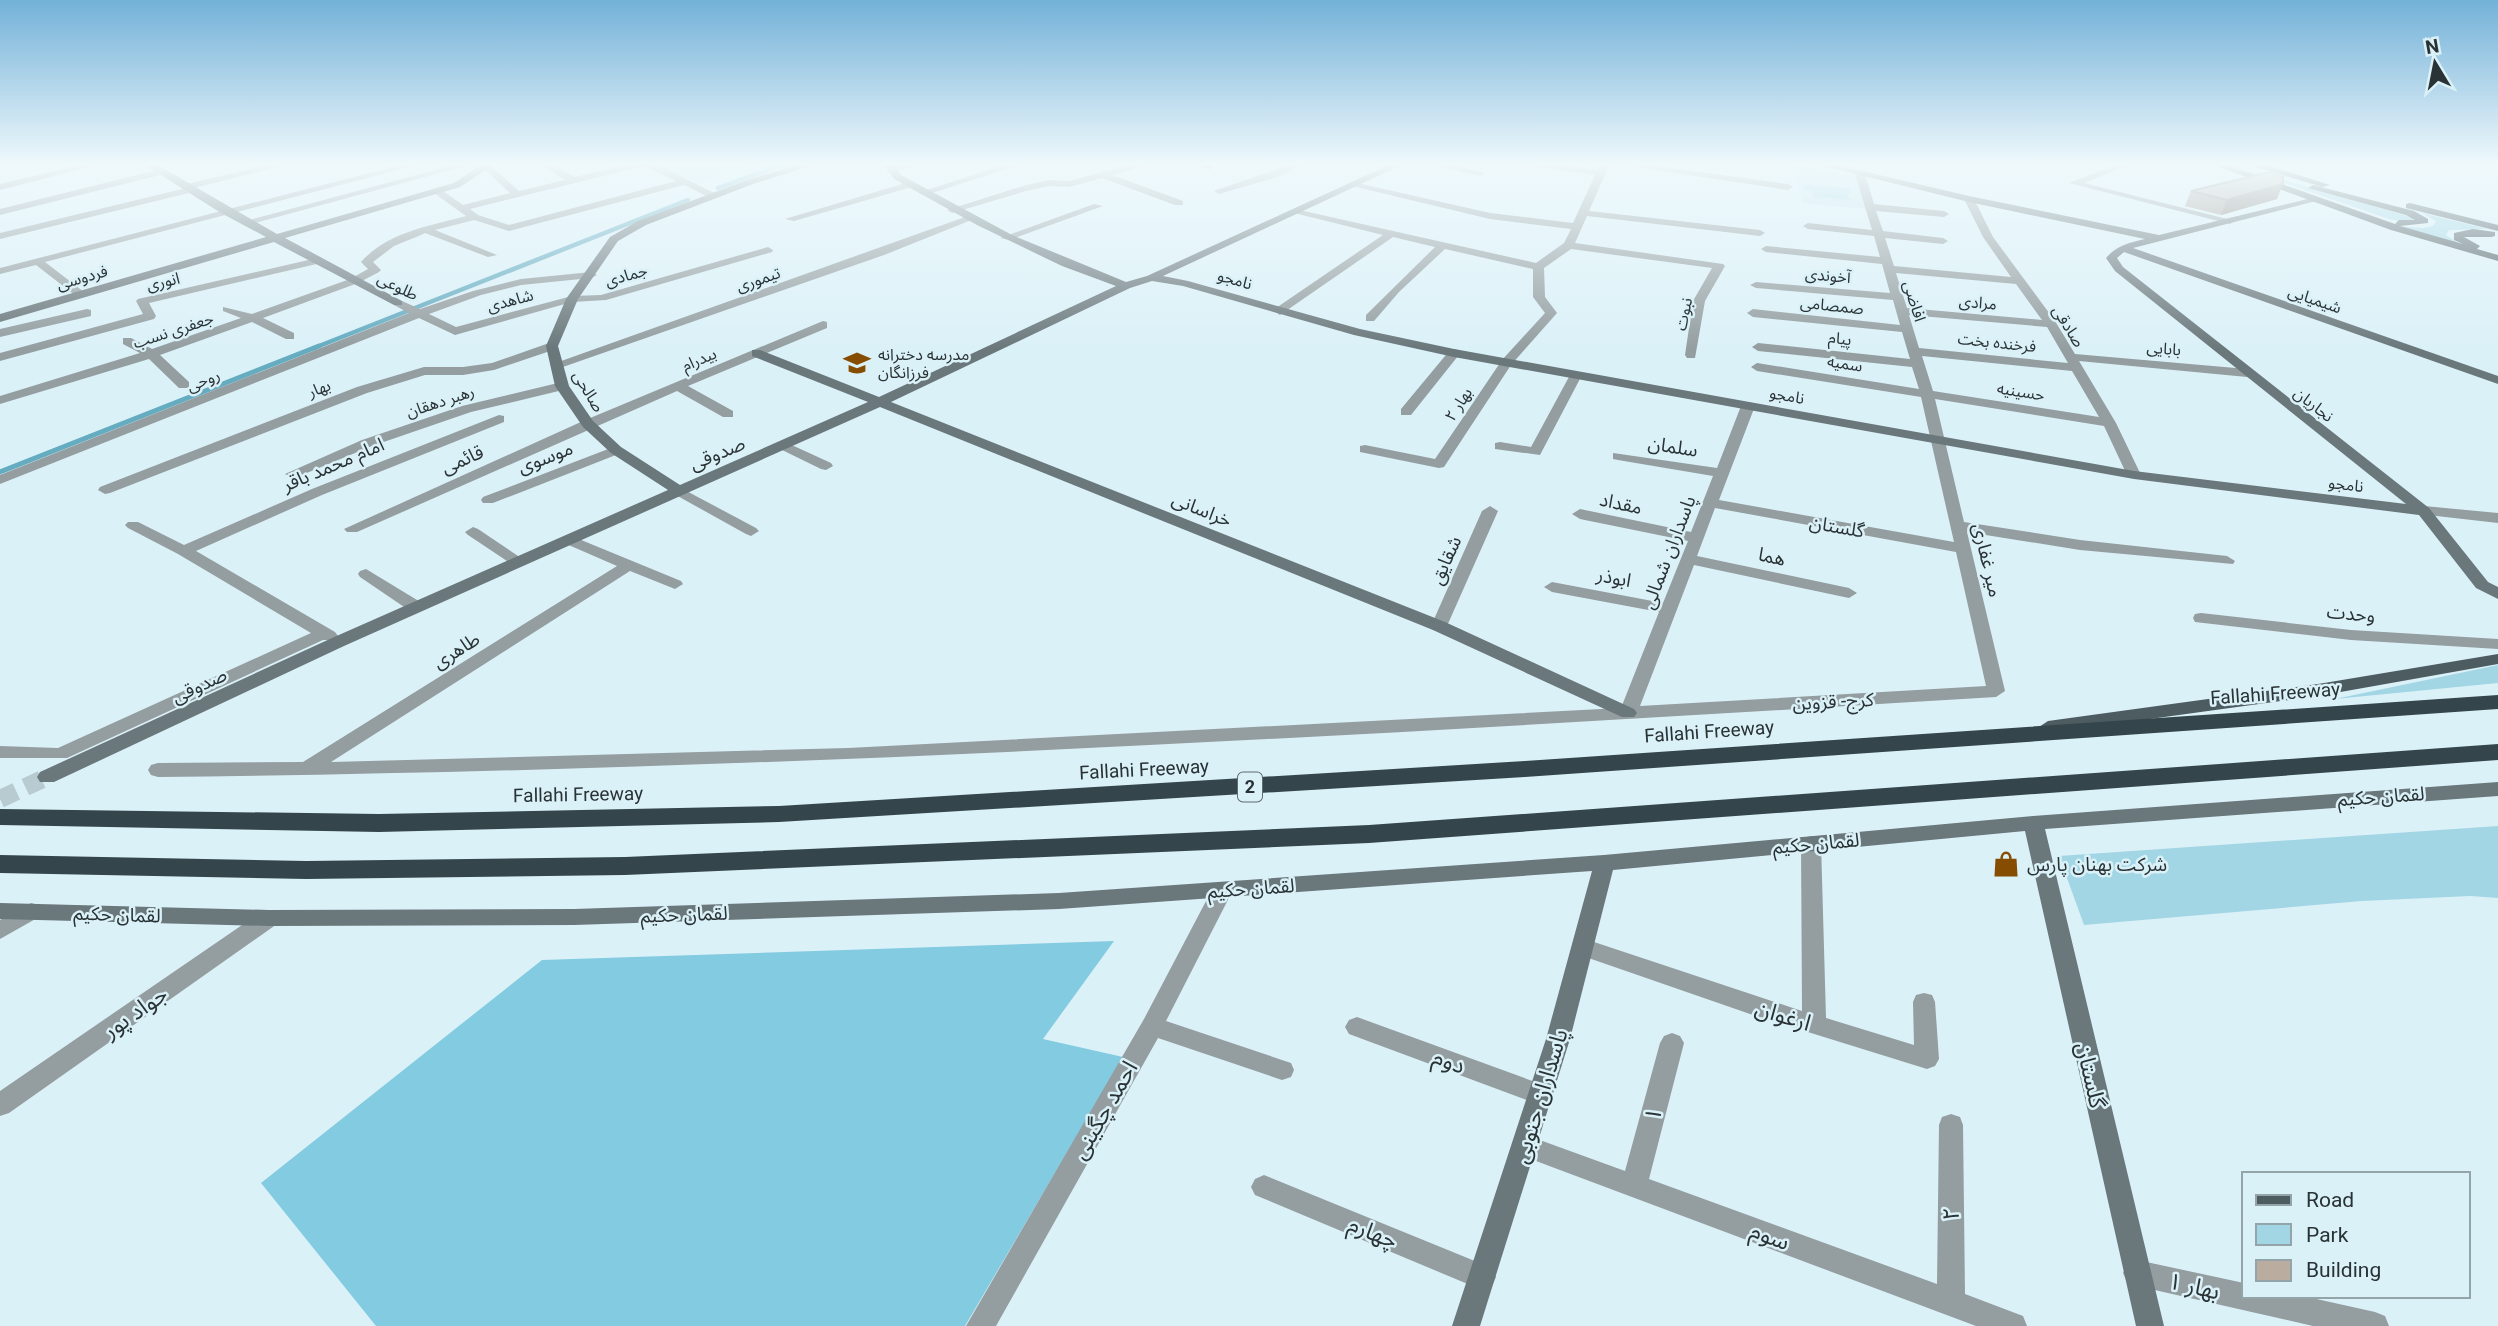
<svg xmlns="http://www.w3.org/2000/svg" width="2498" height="1326" font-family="Roboto,'Noto Sans Arabic',sans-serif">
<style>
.built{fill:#c7e5ee}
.green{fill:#a3d6e5}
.forest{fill:#83cbe0}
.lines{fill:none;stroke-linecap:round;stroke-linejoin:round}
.stream-far1{stroke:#65acc1;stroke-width:4.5}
.stream{stroke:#65acc1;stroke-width:5}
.secondary-tunnel{stroke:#b7cbd1;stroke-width:18;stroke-dasharray:18 10;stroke-linecap:butt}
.street{fill:#949da0;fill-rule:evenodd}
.secondary{fill:#6a777b;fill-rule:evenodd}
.primary{fill:#4d5c61;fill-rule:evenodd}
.highway{fill:#34464b;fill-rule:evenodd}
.wall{fill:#a1948a}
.shaded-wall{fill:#837870}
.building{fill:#bbaca0;stroke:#837870;stroke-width:2}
.labels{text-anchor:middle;stroke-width:5;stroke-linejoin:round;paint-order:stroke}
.far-street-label{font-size:16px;fill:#293234;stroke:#dbf1f8}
.far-poi-label{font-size:16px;fill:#293234;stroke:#dbf1f8;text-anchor:start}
.shield{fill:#dbf1f8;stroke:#5e6b6f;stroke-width:2}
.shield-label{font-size:18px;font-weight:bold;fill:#293234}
.street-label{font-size:19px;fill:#293234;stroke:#dbf1f8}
.poi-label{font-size:19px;fill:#293234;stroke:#dbf1f8;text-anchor:start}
.near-street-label{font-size:23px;fill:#293234;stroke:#dbf1f8}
</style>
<rect width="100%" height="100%" fill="#dbf1f8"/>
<!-- built -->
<path class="built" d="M653 163H761L698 184Z
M1793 164 1857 177 1867 209 1803 203Z"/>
<!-- green -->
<path class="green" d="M2226 163 2414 218V220L2404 222 2389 219Z
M1803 185 1849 188 1851 194H1848L1849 200 1813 197 1812 191 1804 190Z
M2422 213 2487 229 2449 230 2446 235 2460 244 2395 226 2422 228 2433 226 2436 221Z
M2498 665V683L2335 699Z
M2498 826V898L2470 896 2362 901 2084 925 2059 856Z"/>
<!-- forest -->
<path class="forest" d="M1114 941 1043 1039 1123 1057 965 1326H376L261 1183 542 960Z"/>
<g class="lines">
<!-- stream-far1 -->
<path class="stream-far1" d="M718 188 787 163
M314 348 688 200"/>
<!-- stream -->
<path class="stream" d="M0 472 319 346"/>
<!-- secondary-tunnel -->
<path class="secondary-tunnel" d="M0 799 47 777"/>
<!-- street -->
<path class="street" d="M88 163H105L0 190V184Z
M275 163H292L194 188 193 192 0 239V233L182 189 183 185Z
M408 163H425L45 262 84 292V296H76L36 265 0 274V268Z
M461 163H477L251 224 242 222Z
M538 163H550L575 177 632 163H654L720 196 711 198 684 185 509 231 474 220 435 230 497 255 488 257 425 233 421 235 394 246 373 262 381 270 379 272 358 283 263 318 294 333V339H286L252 322 160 355 189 382V388H179L149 359 0 404V396L140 353 123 344V338H131L152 349 241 318 223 311V307L252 314 350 279 368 269 361 262C388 232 429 226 466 216L434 193V189H440L463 205 510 193 483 168V164H489L519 191 565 180ZM644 166 676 181 509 225 478 215 470 209Z
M909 163 923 164 891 173 886 170Z
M1010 163H1025L926 195 918 193Z
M1136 163H1152L1112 175 1183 201V205H1175L1102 178 1069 187 1049 186 1026 191 952 213 947 210 1023 186 1049 180 1069 181Z
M1195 163H1208L1213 167 1208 170Z
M1295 163H1308L1277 177 1219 194 1214 191Z
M1427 163H1446L1485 173 1480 176Z
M1510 163H1541L1597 170 1600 163H1635L1788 184 1793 187 1788 190 1610 163 1589 211 1760 230 1765 233 1760 236 1587 216 1575 243 1723 264 1725 266 1705 301 1695 358H1687L1685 355 1693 301 1712 268 1571 249 1544 268 1545 297 1557 313 1511 365 1444 467 1439 468 1360 452V446L1365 445 1435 459 1502 360 1545 313 1533 297V269L1445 249 1399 292 1374 321H1366V315L1435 247 1393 237 1280 315 1274 311 1276 308 1383 235 1290 212 1295 209 1536 263 1564 243 1571 229 1490 219 1348 185 1353 182 1490 213 1573 223 1595 175Z
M2120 163 2129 165 2084 183 2235 221 2230 224 2069 183Z
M161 169 166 172 164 174 0 215V209Z
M1860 171 1865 174 1874 204 1944 211 1949 214 1944 217 1876 211 1883 231 1943 238 1948 241 1943 244 1885 238 1894 266 2011 277 1983 237 1964 199 1973 197 1993 237 2055 321 2075 354 2247 369 2253 373 2247 377 2079 361 2116 423 2141 475 2134 479 2127 475 2104 426 1935 399 1964 522 2080 540 2227 556 2235 561 2233 564 2080 550 1967 532 2005 691 1996 697C1384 734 771 771 158 777L151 775 148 770 151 765 158 763 303 762 617 566 564 543 561 540 564 537 569 535 681 581 683 584 675 589 630 571 331 762 848 748 1621 708 1659 612 1552 592 1544 587 1552 582 1663 603 1688 541 1580 519 1572 514 1580 509 1691 532 1713 476 1618 460 1613 459V453L1717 468 1741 406 1743 403H1753L1755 406 1719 500 1954 542 1921 397 1757 371 1751 367 1757 363 1919 389 1912 367 1758 351 1752 347 1758 343 1910 359 1902 332 1753 317 1747 313 1753 309 1900 325 1893 300 1756 288 1750 285 1756 282 1890 293 1882 264 1766 252 1761 249 1766 246 1880 257 1874 236 1808 229 1803 226 1808 223 1872 230 1855 174ZM1896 273 2016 284 2042 320 1907 308ZM1909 315 2047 327 2068 363 1919 348ZM1922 356 2072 371 2099 417 1933 391ZM1715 508 1956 552 1986 686 1640 706 1694 565 1849 598 1857 593 1849 588 1697 556Z
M909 182 914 185 912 187 794 221 785 219Z
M1094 204 1103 206 1009 240 1000 238Z
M965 217 974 219 884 255 560 368 556 369 550 365Z
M768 247 773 250 772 252 606 300 572 302 455 335 419 318 0 484V475L409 313 394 305V301H402L420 309 473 291 521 279 591 272 597 275 591 278 521 285 481 295 429 314 456 327 572 296 601 295Z
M317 258 321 259V263L149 303 156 316 154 319 0 361V353L143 314 136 301 138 299Z
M87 309 91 310V316L0 337V329Z
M823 321 827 322V328L688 386 733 411V417H723L677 391 357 532H347L344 529 583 421Z
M552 342 558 346 556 349 494 370 463 375H425L367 393 110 493 105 494 98 490 100 487 357 387 424 367H463L492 363Z
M1454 349 1458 350V356L1411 415H1401V409L1450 350Z
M1576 371 1582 375 1540 455 1495 449V443L1500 442 1531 447 1570 375Z
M562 382 567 383V389L471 412 372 446 297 477 292 478 285 474 362 440 462 406Z
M499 415 504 416V422L322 495 196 551 335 632 338 636 335 640H323L67 758H0V746L58 748 311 633 178 554 128 528 125 525 128 522H138L184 545 312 489Z
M783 441 831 463 833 466 826 470 821 469 778 448 776 445Z
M616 446 623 450 621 453 493 503H483L481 500 483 497Z
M679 487 756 528 759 531 751 536 746 534 674 494 672 491 674 488Z
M1490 506 1498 511 1447 626 1439 631 1433 630 1431 626 1482 511Z
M2424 506 2498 513V523L2419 514 2416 511 2419 508Z
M473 527 478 529 527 562 525 565H513L468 535 465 532Z
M366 569 422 603 424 607 422 611H410L360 577 358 574 360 571Z
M2201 613 2351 630 2498 639V649L2351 640 2195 622 2193 618 2195 614Z
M1811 836 1818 838 1821 843 1826 1018 1914 1045 1913 1002 1916 995 1924 993 1932 995 1935 1002 1939 1059 1935 1066 1927 1069 1750 1014 1577 954 1574 948 1577 942 1585 939 1802 1011 1801 843 1804 838Z
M1222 882 1229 884 1233 890 1166 1021 1291 1063 1294 1070 1291 1077 1282 1080 1158 1038 996 1326H966L1144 1019 1215 884Z
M31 903 39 905 42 911 39 917 0 939V920Z
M269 910 277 912 280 918 277 924 9 1113 0 1116V1091L261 912Z
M1357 1017 1549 1087 1552 1094 1549 1101 1540 1105 1349 1034 1345 1027 1349 1020Z
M1672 1033 1680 1036 1684 1043 1649 1179 1937 1284 1939 1125 1942 1117 1951 1114 1960 1117 1963 1125 1965 1294 2023 1316 2027 1326H1976L1517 1154 1513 1146 1517 1138 1526 1135 1625 1171 1660 1043 1664 1036Z
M1264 1175 1492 1268 1496 1277 1492 1286 1482 1290 1255 1195 1251 1187 1255 1179Z
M2137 1260 2244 1283V1296H2303L2375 1312 2385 1316 2389 1326H2313L2137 1286 2127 1282 2123 1273 2127 1264Z"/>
<!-- secondary -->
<path class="secondary" d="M142 163H154L277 234 454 183 484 163H496L460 187 285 238 402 301V305H394L274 242 0 322V314L266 237 221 213Z
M804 163H820L753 184 646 225 618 241 578 299 558 346 569 386 593 421 621 447 680 485 868 402 752 356V350H760L879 397 1116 286 1062 266 977 225 894 179 883 163H893L901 175 1012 235 1126 282 1147 276 1393 163H1406L1163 276 1188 281 1360 329 1454 349 2134 471 2406 504 2115 271 2106 258C2117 245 2129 243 2145 239L1969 202 1811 163H1828L1969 196 2159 235 2316 197V201L2133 248 2498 376V384L2124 252 2117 258 2123 267 2429 508 2488 582 2498 587V599L2476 588 2419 515 2134 479 1454 357 1354 335 1183 286 1152 281 1130 288 891 402 1445 622 1634 709 1637 713 1634 717H1622L1433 630 880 407 344 646 54 782H40L37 777 40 772 332 638 668 490 611 453 583 427 555 386 546 346 566 299 610 237 638 221 747 180Z
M2498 782V796L2045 829 2164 1326H2136L2025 831 1613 870 1570 1039 1480 1326H1452L1546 1039 1592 871 1059 909 574 925 269 926 0 919V903L269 910 574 909 1059 893 1604 855 2033 816Z"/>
<!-- primary -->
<path class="primary" d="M2208 163H2222L2395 224 2399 220H2415L2406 215 2308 188 2313 185 2414 211 2428 219V223L2400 226 2463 244 2454 240V233L2473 229 2495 232V236L2491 237H2464L2480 246 2477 249 2498 255V261L2391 230Z
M2243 163H2259L2330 185 2322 187Z
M2410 203 2498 225V231L2406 208V204Z
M2498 654V664L2318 696 2048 733 2039 727 2048 721 2318 684Z"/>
<!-- highway -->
<path class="highway" d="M2498 695V709L1525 777 779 822 379 832 0 825V809L379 814 779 806 1525 761Z
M2498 744V760L1369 843 625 875 306 879 0 873V855L306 861 625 857 1369 825Z"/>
</g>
<!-- wall -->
<path class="wall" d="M2191 191 2277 199 2221 215 2185 206Z"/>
<!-- shaded-wall -->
<path class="shaded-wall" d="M2283 184 2277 199 2221 215 2227 200Z"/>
<!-- building -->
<path class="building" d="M2270 172 2283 177V184L2227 200 2191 191Z"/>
<!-- sky -->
<linearGradient id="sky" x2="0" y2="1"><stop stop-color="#73b1d8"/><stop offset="0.47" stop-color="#eff9fc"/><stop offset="1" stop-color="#eff9fc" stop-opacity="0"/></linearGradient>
<rect width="2498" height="349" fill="url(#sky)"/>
<!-- icons -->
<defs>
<g id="school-bare" transform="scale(2.1)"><path d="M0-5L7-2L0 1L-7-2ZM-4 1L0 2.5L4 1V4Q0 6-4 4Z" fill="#864c02" stroke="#dbf1f8" stroke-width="2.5" paint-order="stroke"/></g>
<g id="shop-bare" transform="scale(2.1)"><path d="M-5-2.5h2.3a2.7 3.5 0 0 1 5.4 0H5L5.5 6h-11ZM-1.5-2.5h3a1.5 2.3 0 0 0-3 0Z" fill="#864c02" stroke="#dbf1f8" stroke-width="2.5" paint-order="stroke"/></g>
</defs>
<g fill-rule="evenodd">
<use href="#school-bare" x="857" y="363"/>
<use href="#shop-bare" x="2006" y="864"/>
</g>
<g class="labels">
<!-- far-street labels -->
<g class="far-street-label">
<text transform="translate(626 275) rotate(-16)" y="6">جمادی</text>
<text transform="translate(1828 275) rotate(5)" y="6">آخوندی</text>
<text transform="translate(82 277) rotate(-16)" y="6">فردوسی</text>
<text transform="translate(758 279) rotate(-19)" y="6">تیموری</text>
<text transform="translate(1235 279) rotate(16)" y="6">نامجو</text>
<text transform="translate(163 281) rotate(-13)" y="6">انوری</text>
<text transform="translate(398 286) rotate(26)" y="6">طلوعی</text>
<text transform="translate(2315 299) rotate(19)" y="6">شیمیایی</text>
<text transform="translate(510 300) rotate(-15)" y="6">شاهدی</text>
<text transform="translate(1915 301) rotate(73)" y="6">افاضی</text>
<text transform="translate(1978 302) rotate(5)" y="6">مرادی</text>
<text transform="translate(1832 305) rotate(6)" y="6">صمصامی</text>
<text transform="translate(1683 314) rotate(-78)" y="6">نبوت</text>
<text transform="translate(2069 326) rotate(58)" y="6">صادقی</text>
<text transform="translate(173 330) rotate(-18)" y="6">جعفری نسب</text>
<text transform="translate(1840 338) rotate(6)" y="6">پیام</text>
<text transform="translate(1997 342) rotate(6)" y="6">فرخنده بخت</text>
<text transform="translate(2164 348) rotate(5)" y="6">بابایی</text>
<text transform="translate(699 359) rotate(-23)" y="6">بیدرام</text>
<text transform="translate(1845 363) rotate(9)" y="6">سمیه</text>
<text transform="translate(203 380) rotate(-22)" y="6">روحی</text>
<text transform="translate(319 388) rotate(-21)" y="6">بهار</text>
<text transform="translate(589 391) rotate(59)" y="6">صالحی</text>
<text transform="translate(2021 391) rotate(9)" y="6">حسینیه</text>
<text transform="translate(1787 395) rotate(10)" y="6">نامجو</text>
<text transform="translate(440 401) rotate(-18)" y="6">رهبر دهقان</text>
<text transform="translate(1458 404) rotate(-57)" y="6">بهار ۲</text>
<text transform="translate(2314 404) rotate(38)" y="6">نجاریان</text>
<text transform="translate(2346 484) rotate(7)" y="6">نامجو</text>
</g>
<!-- far-poi labels -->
<g class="far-poi-label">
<text x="878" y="360">مدرسه دخترانه<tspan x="878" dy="18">فرزانگان</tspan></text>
</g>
<!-- shield labels -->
<rect class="shield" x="1238" y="772.5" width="24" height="29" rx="5"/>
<g class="shield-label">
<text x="1250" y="793">2</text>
</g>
<!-- street labels -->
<g class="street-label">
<text transform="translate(1673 446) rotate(9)" y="7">سلمان</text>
<text transform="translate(717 453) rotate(-23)" y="7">صدوقی</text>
<text transform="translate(545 457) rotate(-21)" y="7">موسوی</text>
<text transform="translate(462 459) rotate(-24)" y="7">قائمی</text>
<text transform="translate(333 464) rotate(-23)" y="7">امام محمد باقر</text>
<text transform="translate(1621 503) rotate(12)" y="7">مقداد</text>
<text transform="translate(1202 509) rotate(22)" y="7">خراسانی</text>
<text transform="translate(1837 526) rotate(10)" y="7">گلستان</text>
<text transform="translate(1668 552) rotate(-69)" y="7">پاسداران شمالی</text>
<text transform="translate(1772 556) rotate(12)" y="7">هما</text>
<text transform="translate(1445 560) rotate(-66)" y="7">شقایق</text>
<text transform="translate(1988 560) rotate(77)" y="7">میر غفاری</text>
<text transform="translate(1614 577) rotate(11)" y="7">ابوذر</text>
<text transform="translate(2351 613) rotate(5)" y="7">وحدت</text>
<text transform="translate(456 650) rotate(-32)" y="7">طاهری</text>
<text transform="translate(199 685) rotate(-25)" y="7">صدوقی</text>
<text transform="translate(2275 693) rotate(-4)" y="7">Fallahi Freeway</text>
<text transform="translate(1833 701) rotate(-3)" y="7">کرج- قزوین</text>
<text transform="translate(1709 731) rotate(-4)" y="7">Fallahi Freeway</text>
<text transform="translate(1144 769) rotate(-3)" y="7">Fallahi Freeway</text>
<text transform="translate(578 794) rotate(-1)" y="7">Fallahi Freeway</text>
<text transform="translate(2381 796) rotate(-4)" y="7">لقمان حکیم</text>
<text transform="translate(1816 843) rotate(-5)" y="7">لقمان حکیم</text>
<text transform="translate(1251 888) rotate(-4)" y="7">لقمان حکیم</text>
<text transform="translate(117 914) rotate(2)" y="7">لقمان حکیم</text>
<text transform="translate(684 914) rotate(-2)" y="7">لقمان حکیم</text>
</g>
<!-- poi labels -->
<g class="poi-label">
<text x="2027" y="871">شرکت بهنان پارس</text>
</g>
<!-- near-street labels -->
<g class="near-street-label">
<text transform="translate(135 1012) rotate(-35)" y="8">جواد پور</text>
<text transform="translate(1783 1015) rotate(17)" y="8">ارغوان</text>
<text transform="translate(1449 1061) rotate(20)" y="8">دوم</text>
<text transform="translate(2091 1075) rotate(77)" y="8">گلستان</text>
<text transform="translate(1540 1096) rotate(-73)" y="8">پاسداران جنوبی</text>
<text transform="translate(1104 1110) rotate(-60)" y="8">احمد چگینی</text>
<text transform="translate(1653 1114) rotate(-75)" y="8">۱</text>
<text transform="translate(1951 1214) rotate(-90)" y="8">۲</text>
<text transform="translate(1373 1232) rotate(22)" y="8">چهارم</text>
<text transform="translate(1770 1236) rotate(20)" y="8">سوم</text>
<text transform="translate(2194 1286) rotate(13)" y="8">بهار ۱</text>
</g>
</g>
<!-- legend -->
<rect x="2242" y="1172" width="228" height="126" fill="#dbf1f8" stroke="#94a5aa" stroke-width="2"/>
<rect x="2256" y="1195" width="35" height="10" fill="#4d5c61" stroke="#94a5aa" stroke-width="2"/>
<text x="2306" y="1207" font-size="21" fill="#293234">Road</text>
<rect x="2256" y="1224" width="35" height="21" fill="#a3d6e5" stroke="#94a5aa" stroke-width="2"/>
<text x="2306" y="1242" font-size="21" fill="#293234">Park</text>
<rect x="2256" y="1260" width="35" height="21" fill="#bbaca0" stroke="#94a5aa" stroke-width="2"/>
<text x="2306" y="1277" font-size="21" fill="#293234">Building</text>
<!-- north arrow -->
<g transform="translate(2435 63) rotate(350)" stroke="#dbf1f8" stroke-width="5" paint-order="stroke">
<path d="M0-5L12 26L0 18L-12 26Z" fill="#293234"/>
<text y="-10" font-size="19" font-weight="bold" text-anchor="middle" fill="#293234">N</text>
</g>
</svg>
